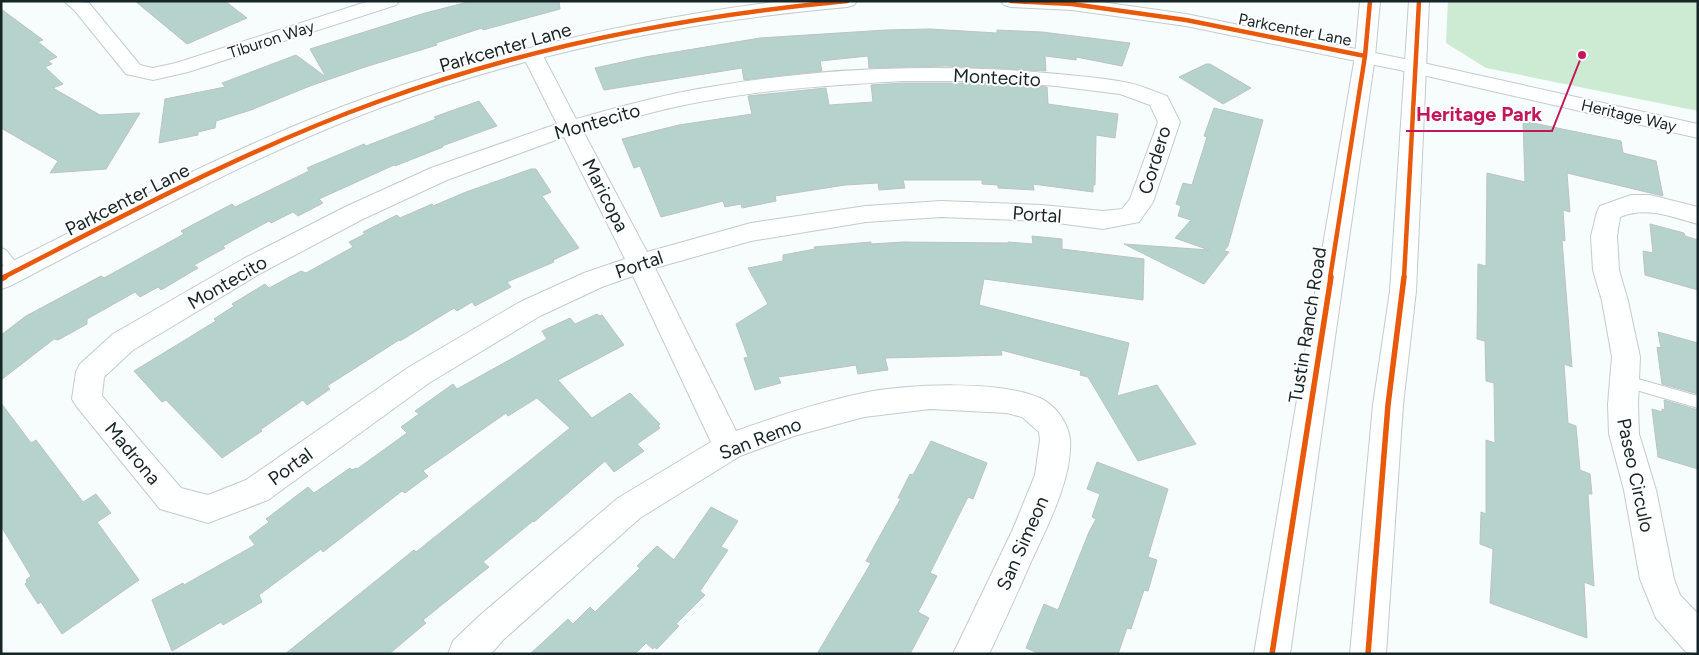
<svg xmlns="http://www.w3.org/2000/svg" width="1699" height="655" font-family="Figtree,sans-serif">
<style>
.green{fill:#cdebd2}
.building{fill:#b6d2cc;stroke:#bbc4c2}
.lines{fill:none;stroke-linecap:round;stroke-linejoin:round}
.service-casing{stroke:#c3cccd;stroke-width:2}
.minor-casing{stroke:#c3cccd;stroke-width:2}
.tertiary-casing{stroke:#c3cccd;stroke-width:2}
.primary-casing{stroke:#c3cccd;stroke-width:2}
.service{fill:#feffff;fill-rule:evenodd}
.minor{fill:#feffff;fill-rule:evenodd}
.tertiary{fill:#feffff;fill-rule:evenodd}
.primary{fill:#feffff;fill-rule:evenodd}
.cycleway-far1-casing{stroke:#fff;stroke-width:7}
.cycleway-casing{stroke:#fff;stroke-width:9}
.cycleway-far1{stroke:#e8590c;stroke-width:4.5}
.cycleway{stroke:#e8590c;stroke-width:5.5}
.labels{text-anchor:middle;stroke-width:4;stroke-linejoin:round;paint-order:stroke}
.far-street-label{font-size:16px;fill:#162527;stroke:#fff}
.street-label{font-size:19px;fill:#162527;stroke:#fff}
.leader{fill:none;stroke:#c2185b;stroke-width:2}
.callout-dot{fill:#c2185b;stroke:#fff;stroke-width:2}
.callout-label{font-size:20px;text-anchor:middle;font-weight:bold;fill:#c2185b;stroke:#fff;stroke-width:4;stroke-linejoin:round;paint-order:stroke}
</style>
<rect width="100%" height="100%" fill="#f7fcfc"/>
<!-- green -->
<path class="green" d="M1448 1H1698V111L1486 68 1446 43Z"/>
<!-- building -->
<path class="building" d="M135 1H225L247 18 187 44Z
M472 1H559L560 9 483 30 482 28 436 43 437 45 365 67 310 86 251 110 216 121 215 128 198 132V135L159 143 165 99 225 87 222 83 296 55 326 77 310 49 425 13Z
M1 9 43 40 38 42 57 57 48 61 52 64 45 67 63 84 53 88 100 115 140 113 106 169 50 173 58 161 1 128Z
M930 29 997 33V30L1042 32 1130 43 1122 66 1076 57V60L1045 56 1046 71 946 66 869 68 868 56 820 61 822 71 744 80 742 68 604 90 595 68 645 57 760 38 886 30Z
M1206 64H1210L1251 88 1223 104 1179 77Z
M903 83H988L1047 87 1048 104 1118 114 1115 138 1096 135 1095 185H1093V192L1033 184 1034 190 998 188V185L982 184V180H903L905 188 879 190 878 183 845 185 775 196 776 201 742 208 741 204 725 207 723 201 661 217 640 166 634 168 622 139 679 125 752 114 748 96 826 88 829 105 873 102 871 85Z
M479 101 497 126 442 146 443 147 395 166 394 165 319 199 323 203 298 216 293 212 271 223 269 221 223 246 225 248 194 265 198 268 161 290 158 287 140 297 135 292 87 319V324L58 340 54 339 1 380V335L26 316 101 276 104 278 184 234 181 231 232 204 235 207 309 171 307 168 364 144 366 146 436 119 434 117Z
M1214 108 1263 120 1228 246 1224 251 1229 252 1204 284 1124 244 1209 250 1175 238 1191 220 1178 216 1181 206 1176 204 1183 183 1192 185 1207 137 1204 136Z
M1523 121 1621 141 1623 153 1656 161 1663 196 1567 173 1570 212 1563 210 1565 241 1562 240 1572 367 1564 364 1568 423 1576 426 1580 470 1590 474 1592 494H1588L1594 586 1584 582 1587 638 1490 603 1493 549 1480 544 1481 512 1486 514V440L1495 443 1494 383 1486 381 1485 341 1477 339 1478 264 1486 266 1487 173 1525 182Z
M531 169H536L551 192 542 196 579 248 553 260 554 262 507 282 511 287 475 306 472 302 457 311 454 308 400 341 399 340 327 386 330 389 307 405 303 400 260 430 262 431 222 458 166 400 162 402 134 371 216 321 214 319 234 306 232 304 265 284 269 288 301 271 306 273 353 247 349 242 365 234 363 232 397 215 400 218 432 204 433 206 466 192Z
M1650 224 1684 233 1685 236 1698 240V290L1645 275 1643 251 1653 253Z
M1032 236 1062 239V249L1144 259 1143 300 984 279 979 305 1129 343 1117 396 1157 385 1196 444 1138 461 1088 377 1080 375 1081 371 1001 350 1002 355 885 358 888 370 858 374 856 365 778 377 781 383 755 390 744 358 748 357 736 324 768 304 748 268 783 261V255L815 249 814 247 871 242V244L903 242 1008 243V242L1033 244Z
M597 314 599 316 602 315 624 345 558 380 592 418 630 393 660 424 658 426 660 428 637 444 644 451 614 472 605 461 534 522 533 521 483 562 489 567 423 620 426 623 389 654H285L414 550 416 552 486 496 570 428 537 398 508 416 506 413 423 471 428 476 405 493 402 491 323 552 321 549 259 595 262 602 223 625 221 622 172 651 152 600 183 583 184 585 255 545 249 537 269 522 266 519 308 487 314 493 350 468 352 470 356 468 357 469 407 433 401 427 419 414 415 411 453 384 457 389 547 339 542 331 570 318 575 324Z
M1658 332 1698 343V394L1662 384 1657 347 1661 348Z
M1664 400 1698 410V469L1658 457 1652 409 1662 412V409L1665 410Z
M1 403 31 443 36 440 83 502 96 494 111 513 97 522 139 580 62 634 41 602 38 604 25 584 27 582 26 580 31 576 1 526Z
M931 441 987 463 973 499 968 497 930 573 937 576 918 612 929 618 910 654H817L871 563 866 561 901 498H898L910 474 913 475Z
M1097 462 1168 489 1148 557 1157 560 1148 591 1144 590 1131 629 1127 628 1118 654H1040L1026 648 1044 604 1058 610 1089 532 1096 519 1092 517 1100 494 1087 489Z
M711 507 738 521 721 547 728 550 700 591 705 595 676 624 679 626 657 649 654 647 653 649 646 643 635 654H530L568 619 573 624 590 607 595 612 640 568 637 566 657 546 674 560Z"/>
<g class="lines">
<!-- service casing -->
<g class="service-casing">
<path id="service" d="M1 248 6 250 21 269 23 272 21 275H11L1 262Z
M1624 375 1698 396V408L1619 385 1617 381 1619 377Z"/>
</g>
<!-- minor casing -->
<g class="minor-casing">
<path id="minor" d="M64 1 89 3 140 65 153 68 176 63 369 1H399L396 5 188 72 153 80 126 74 75 11Z
M532 48 539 50 542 54 576 119C623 106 669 93 716 86 816 69 921 64 1022 71 1056 74 1091 76 1124 82 1138 84 1153 91 1167 96L1180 122 1153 202 1139 222 1103 229 1042 221 941 217 866 222 751 241 655 268 736 431C778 416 820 402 863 393 908 384 999 380 1040 398 1055 405 1068 422 1070 439 1073 478 1046 529 1030 564 1017 594 1003 624 989 654H953L1013 529 1035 475 1040 440 1039 432 1022 417 1007 413 930 409 864 417 794 436 740 456 640 518 503 640 491 654H448L453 641 479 616 618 498 711 442 633 276 602 287 540 316 429 383 268 500 208 523 160 509 77 407 72 399 76 372 80 364 113 334 243 259 345 207 431 168 557 124 522 54 525 50ZM903 81H988L1056 86 1120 94 1150 105 1158 122 1130 199 1122 209 1103 211 1042 205 941 201 866 206 751 223 647 252 583 131C627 119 671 106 717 99 778 88 841 85 903 81ZM564 137 625 259 584 273 520 302 409 367 246 480 208 495 181 488 102 396 104 377 133 350 261 273 363 219 447 180Z
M1631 195H1650L1698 207V224C1671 217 1648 206 1620 217L1617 236 1619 270 1628 301 1640 357 1638 404 1639 434 1656 490 1674 579 1680 595 1698 614V654L1686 652 1656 618 1640 579 1624 490 1609 434 1608 404 1612 357 1602 301 1593 270 1591 236 1597 212 1600 206Z"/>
</g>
<!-- tertiary casing -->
<g class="tertiary-casing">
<path id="tertiary" d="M782 1H857L854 5 847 7C689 21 535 51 385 106 255 154 133 222 10 286L1 289V267C121 207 241 143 368 97 502 49 641 19 782 1Z
M1001 1H1094L1186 14 1414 61 1698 124V138L1414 73 1186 26 1072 10 1011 7 1004 5Z"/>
</g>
<!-- primary casing -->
<g class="primary-casing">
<path id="primary" d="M1360 1H1380L1375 56 1290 654H1254L1355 56Z
M1409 1H1429L1416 291 1403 405 1386 654H1350L1373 405 1390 291Z"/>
</g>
<!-- service -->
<use href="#service" class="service"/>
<!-- minor -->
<use href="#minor" class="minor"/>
<!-- tertiary -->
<use href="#tertiary" class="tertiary"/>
<!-- primary -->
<use href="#primary" class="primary"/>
<!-- cycleway-far1 casing -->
<g class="cycleway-far1-casing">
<path id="cycleway-far1" d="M1011 1 1072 4 1186 20 1365 56
M2 278C125 215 247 149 377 102 529 46 686 16 847 1
M1330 278 1365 56 1370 1
M1404 278 1419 1"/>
</g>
<!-- cycleway casing -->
<g class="cycleway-casing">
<path id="cycleway" d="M1 279 5 277
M1272 654 1331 277
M1368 654 1388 405 1404 277"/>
</g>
<!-- cycleway-far1 -->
<use href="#cycleway-far1" class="cycleway-far1"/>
<!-- cycleway -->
<use href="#cycleway" class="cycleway"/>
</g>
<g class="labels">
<!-- far-street labels -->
<g class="far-street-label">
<text transform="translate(1295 29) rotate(11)" y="6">Parkcenter Lane</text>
<text transform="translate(271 39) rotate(-18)" y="6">Tiburon Way</text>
<text transform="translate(1629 115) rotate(13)" y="6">Heritage Way</text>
</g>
<!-- street labels -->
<g class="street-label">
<text transform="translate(505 47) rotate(-16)" y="7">Parkcenter Lane</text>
<text transform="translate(997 77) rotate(3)" y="7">Montecito</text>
<text transform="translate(597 121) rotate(-16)" y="7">Montecito</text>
<text transform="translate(1154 160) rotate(-73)" y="7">Cordero</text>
<text transform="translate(606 195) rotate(63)" y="7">Maricopa</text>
<text transform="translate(127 199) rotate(-27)" y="7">Parkcenter Lane</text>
<text transform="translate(1037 214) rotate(4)" y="7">Portal</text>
<text transform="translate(639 264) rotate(-19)" y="7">Portal</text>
<text transform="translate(227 282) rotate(-30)" y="7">Montecito</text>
<text transform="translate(1307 325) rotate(-81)" y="7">Tustin Ranch Road</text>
<text transform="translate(760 438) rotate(-21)" y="7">San Remo</text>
<text transform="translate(133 453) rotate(50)" y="7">Madrona</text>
<text transform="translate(290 466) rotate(-36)" y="7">Portal</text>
<text transform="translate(1636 475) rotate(78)" y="7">Paseo Circulo</text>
<text transform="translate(1022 543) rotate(-66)" y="7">San Simeon</text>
</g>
</g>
<!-- callouts -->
<path class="leader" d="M1582 55L1552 131H1406"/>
<circle class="callout-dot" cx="1582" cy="55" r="5"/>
<g class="callout-label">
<text x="1479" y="121">Heritage Park</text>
</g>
<!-- border -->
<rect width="1699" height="655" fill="none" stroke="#162527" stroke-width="5"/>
</svg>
